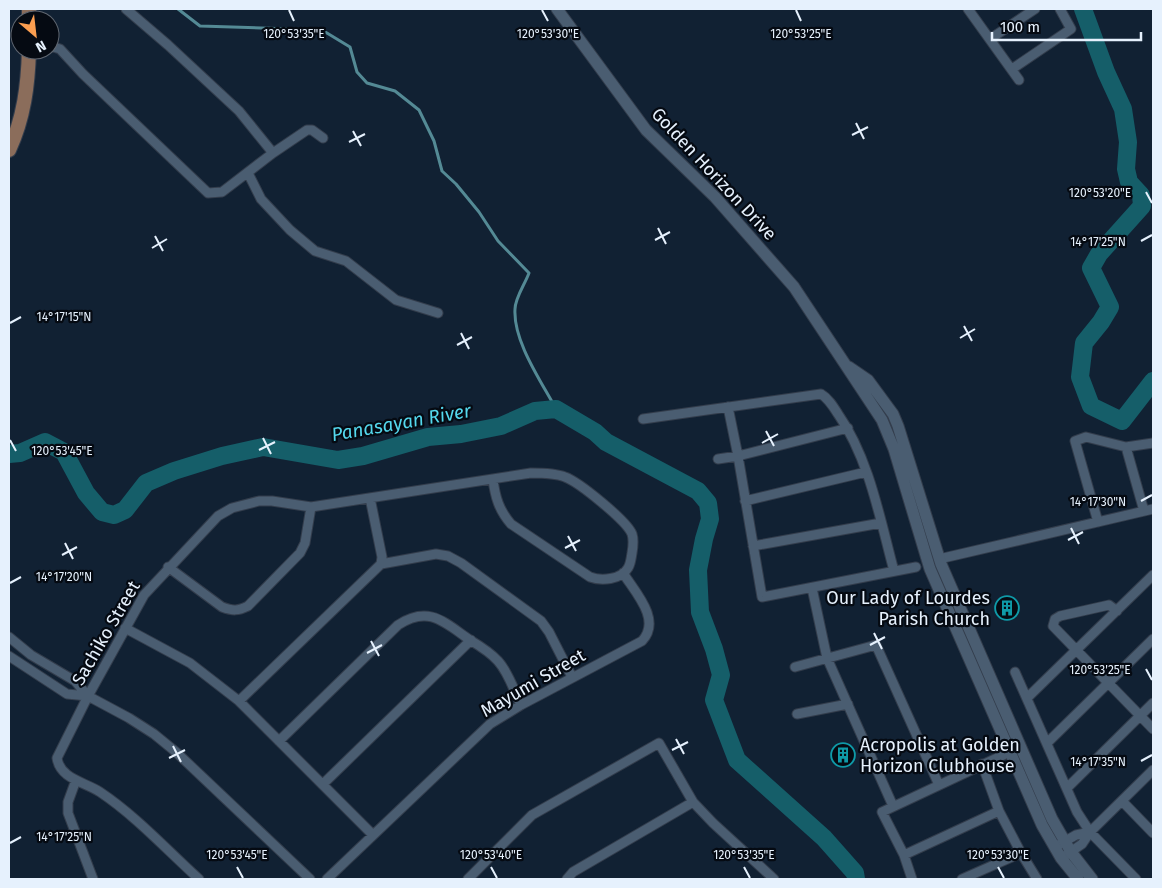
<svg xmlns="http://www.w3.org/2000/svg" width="1162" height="888" font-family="'Fira Sans',sans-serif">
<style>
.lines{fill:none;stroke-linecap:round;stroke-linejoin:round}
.stream{stroke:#548a95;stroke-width:3}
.river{stroke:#155e69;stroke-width:18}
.minor-casing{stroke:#333d4c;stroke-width:11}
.tertiary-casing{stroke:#333d4c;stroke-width:13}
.primary-casing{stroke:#333d4c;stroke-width:16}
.minor{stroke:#4a5d71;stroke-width:9}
.tertiary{stroke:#4a5d71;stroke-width:11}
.primary{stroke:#8b6d5b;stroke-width:14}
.ticks{fill:none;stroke:#e6f1fd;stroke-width:2}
.labels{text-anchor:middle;stroke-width:4.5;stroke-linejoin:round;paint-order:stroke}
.street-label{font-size:18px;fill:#e6f1fd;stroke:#050a12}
.poi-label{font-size:18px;fill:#e6f1fd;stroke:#050a12;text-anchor:end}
.water-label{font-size:19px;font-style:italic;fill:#54d8ed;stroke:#050a12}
.ticks-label{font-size:12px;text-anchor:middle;fill:#e6f1fd;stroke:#050a12;stroke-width:4.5;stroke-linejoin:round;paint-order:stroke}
</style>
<rect width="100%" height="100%" fill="#112133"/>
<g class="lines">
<!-- stream -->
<path class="stream" d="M178 9 200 26 322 30 350 47 357 72 367 83 395 91 419 110 434 141 442 171 456 184 479 212 498 241 529 273C525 284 515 298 515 309 513 341 541 381 556 409"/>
<!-- river -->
<path class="river" d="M1083 9 1106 72 1123 109 1128 142 1126 169 1129 182 1141 195 1142 206 1099 254 1091 268 1110 307 1101 322 1084 343 1080 377 1091 406 1122 421 1153 381
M9 454 20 453 45 442 64 452 86 493 102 512 114 515 125 510 146 483 174 471 222 456 263 447 338 460 363 456 428 437 461 434 501 426 535 411 556 409 595 432 606 442 698 491 708 503 710 519 704 539 698 570 700 612 714 649 721 675 714 700 737 760 824 838 855 873 856 879"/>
<!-- minor casing -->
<g class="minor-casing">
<path id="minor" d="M968 9 1019 80
M990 39 1035 9
M50 46 60 49 83 74 208 193 222 192 273 153 239 111 168 45 126 9
M1012 69 1071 29 1060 9
M273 153 307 130H312L323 138
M248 173 261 199 290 230 315 251 346 261 396 300 438 313
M728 407 738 456 762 597 916 567
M643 419 821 394C828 398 833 406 838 414 869 458 880 519 894 571
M1126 447 1144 511
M718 459 738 456 848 428
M745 501 866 472
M1098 522 1075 441 1086 437 1126 447 1153 443
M753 546 881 523
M939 559 1153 509
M381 564 436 554 448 556 461 563 541 621 549 632 572 677
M168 567 222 607C233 611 238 611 248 606L300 553 305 543 311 507
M812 588 827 658 893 806
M1117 611 1109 605 1060 616 1055 619 1053 626 1153 729
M125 628 190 663 239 701 373 835
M9 637 31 655 75 681 88 696 129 718 154 734 176 752 310 879
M9 656 67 694 88 696
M795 667 876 645 939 785
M1015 672 1077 812 1090 832 1136 879
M1027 698 1153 575
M239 701 381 564 382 557 370 498
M797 714 848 704
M279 741 398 625C429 605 444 622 470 640 480 646 490 652 498 661 509 673 514 691 521 705
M1047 743 1153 639
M982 764 999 811 1021 853 1037 879
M76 780 68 802V813L93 879
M323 784 471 640
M1067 788 1153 703
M1122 801 1153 833
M1060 844 1076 835 1090 832
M904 855 999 811
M1066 855 1082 844 1090 832 1153 770
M199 879C167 850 136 816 100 792 85 782 60 779 57 758L88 696 144 595 218 516 232 508 259 501H272L311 507 531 473C542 473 555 473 565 477 579 482 627 521 632 534 634 540 633 547 632 553 631 558 631 563 628 568 621 580 601 581 590 577L511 524C499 510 495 497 493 479
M327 879 490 724 521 705 642 641C662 620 635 592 623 573
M468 879 532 815 659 743 693 802 713 823 774 879
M567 879 573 872 693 802
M912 879 904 855 882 812 1014 750
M962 879 1021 853"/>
</g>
<!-- tertiary casing -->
<g class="tertiary-casing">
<path id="tertiary" d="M557 9 646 130 715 197 794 287 882 420 894 449 930 569 1042 825 1061 858 1078 879
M849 367 868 380 893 414 898 426 941 564 1052 819 1071 852 1092 879"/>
</g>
<!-- primary casing -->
<g class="primary-casing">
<path id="primary" d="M29 20V9
M9 150C24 118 28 85 29 50"/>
</g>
<!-- minor -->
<use href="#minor" class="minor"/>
<!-- tertiary -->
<use href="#tertiary" class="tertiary"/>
<!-- primary -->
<use href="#primary" class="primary"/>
</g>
<!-- ticks -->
<path class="ticks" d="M289 10 294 21M542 10 548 21M796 10 801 21M856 123 864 139M353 131 361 146M852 135 868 127M349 142 365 134M1146 192 1152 203M658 228 666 244M155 236 163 251M655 240 670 232M1141 241 1152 235M152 248 167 239M10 323 21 317M964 326 972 341M461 333 469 349M960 338 975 329M457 345 472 337M766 431 774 446M263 438 271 454M10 440 16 451M762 443 778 434M259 450 275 442M1141 501 1152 495M1071 528 1079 544M568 536 576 551M1068 540 1083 532M65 543 73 559M565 548 580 540M62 555 77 547M10 583 21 577M874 633 882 649M371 641 379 656M870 645 885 637M367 653 382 645M1146 669 1152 680M676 739 684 754M173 746 181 762M672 750 688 742M169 758 185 750M1141 761 1152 755M10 843 21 837M237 867 243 878M491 867 497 878M744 867 750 878M998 867 1004 878"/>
<!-- icons -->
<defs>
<g id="building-ring" transform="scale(1.25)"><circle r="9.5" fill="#050a12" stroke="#0f9aa8" stroke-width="1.5"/><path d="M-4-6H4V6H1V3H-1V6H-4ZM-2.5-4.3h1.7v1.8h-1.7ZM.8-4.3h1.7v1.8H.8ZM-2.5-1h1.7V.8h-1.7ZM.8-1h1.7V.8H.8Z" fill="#0f9aa8"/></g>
</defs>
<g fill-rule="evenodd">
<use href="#building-ring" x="1007" y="608"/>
<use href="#building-ring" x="843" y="755"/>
</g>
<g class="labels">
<!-- street labels -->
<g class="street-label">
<text transform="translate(714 174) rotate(47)" y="6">Golden Horizon Drive</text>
<text transform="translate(106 633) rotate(-60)" y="6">Sachiko Street</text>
<text transform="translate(533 683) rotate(-30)" y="6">Mayumi Street</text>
</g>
<!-- poi labels -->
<g class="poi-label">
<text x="990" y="604">Our Lady of Lourdes<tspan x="990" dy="21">Parish Church</tspan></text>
<text x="860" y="751" text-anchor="start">Acropolis at Golden<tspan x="860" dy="21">Horizon Clubhouse</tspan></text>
</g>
<!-- water labels -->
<g class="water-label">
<text transform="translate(401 422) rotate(-10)" y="7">Panasayan River</text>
</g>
</g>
<g class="ticks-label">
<text x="294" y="38">120°53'35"E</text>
<text x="548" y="38">120°53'30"E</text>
<text x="801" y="38">120°53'25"E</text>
<text x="1100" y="197">120°53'20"E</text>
<text x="1098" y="246">14°17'25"N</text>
<text x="64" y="321">14°17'15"N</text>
<text x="62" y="455">120°53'45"E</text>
<text x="1098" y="506">14°17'30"N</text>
<text x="64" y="581">14°17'20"N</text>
<text x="1100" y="674">120°53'25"E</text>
<text x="1098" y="766">14°17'35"N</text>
<text x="64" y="841">14°17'25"N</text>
<text x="237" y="859">120°53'45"E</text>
<text x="491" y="859">120°53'40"E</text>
<text x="744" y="859">120°53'35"E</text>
<text x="998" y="859">120°53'30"E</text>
</g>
<!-- border -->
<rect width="1162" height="888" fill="none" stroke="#e6f1fd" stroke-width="20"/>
<!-- north arrow -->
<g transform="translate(35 35) rotate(152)"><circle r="24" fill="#050a12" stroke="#5f6670"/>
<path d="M0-4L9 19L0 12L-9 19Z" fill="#fb9e50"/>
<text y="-8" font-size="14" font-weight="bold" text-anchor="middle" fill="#e6f1fd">N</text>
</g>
<!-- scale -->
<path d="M992 32v8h149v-8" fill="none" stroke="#e6f1fd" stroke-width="2.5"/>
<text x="1000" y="32" font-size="15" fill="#e6f1fd" stroke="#050a12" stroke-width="4" paint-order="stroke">100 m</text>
</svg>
